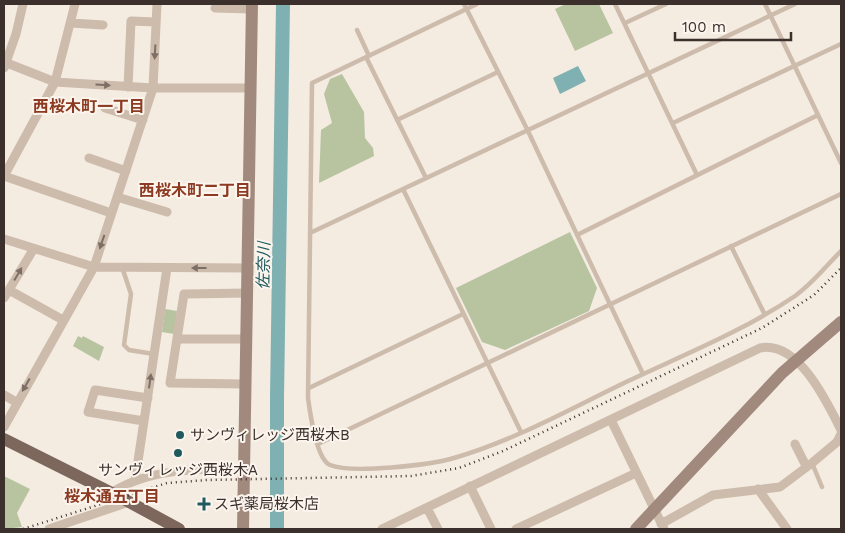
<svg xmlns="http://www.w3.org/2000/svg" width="845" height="533" font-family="'Work Sans','Noto Sans JP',sans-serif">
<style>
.green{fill:#b8c4a0}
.water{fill:#7fb0b2}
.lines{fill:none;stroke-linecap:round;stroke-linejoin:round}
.river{stroke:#7fb0b2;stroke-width:14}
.lane{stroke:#cdbbac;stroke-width:4.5}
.street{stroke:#cdbbac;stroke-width:9}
.secondary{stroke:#a18a7d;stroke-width:12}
.primary{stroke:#7d675c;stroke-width:12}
.rail{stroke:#3b302b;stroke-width:2.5;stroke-dasharray:1 4;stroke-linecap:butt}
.oneway{fill:#7d6f65}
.poi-dot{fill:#1f5a5e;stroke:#fbf5ee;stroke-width:2}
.labels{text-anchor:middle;stroke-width:4;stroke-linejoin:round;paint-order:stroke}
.poi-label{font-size:15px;fill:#3b302b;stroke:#fbf5ee;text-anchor:start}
.neighbourhood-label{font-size:16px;font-weight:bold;fill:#8c3b22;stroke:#fbf5ee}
.water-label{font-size:16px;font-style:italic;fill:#1f5a5e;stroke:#fbf5ee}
</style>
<rect width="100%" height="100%" fill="#f4ebe1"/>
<!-- green -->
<path class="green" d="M566 4H599L613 33 575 51 555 9Z
M342 74 364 112 365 138 373 148 374 156 319 183 321 130 332 123 324 94 330 79Z
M570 232 597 288 589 311 505 350 482 342 456 288Z
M165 309 177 311 174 334 162 332Z
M78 336 82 338 83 336 104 347 99 361 73 346Z
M4 476 30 489 17 513 22 527 4 529Z"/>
<!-- water -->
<path class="water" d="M578 66 586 81 560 94 553 78Z"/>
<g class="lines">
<!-- river -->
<path class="river" d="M277 529V397L283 4"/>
<!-- lane -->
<path class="lane" d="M464 4 527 129 643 374
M477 4 312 83 308 398C310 412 316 459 330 465 352 474 430 465 454 458 513 441 568 410 624 383 681 356 742 332 795 296 812 284 827 265 841 251
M615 4 697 175
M765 4 841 163
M625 23 666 4
M357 30 369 56
M366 57 426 178
M397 120 498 72
M673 123 841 44
M403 189 521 432
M310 233 795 4
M577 235 818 115
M731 246 764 313
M122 267 131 294 124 345 129 350 154 354
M309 388 463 314
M318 444 841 194
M812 463 822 487"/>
<!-- street -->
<path class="street" d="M215 8 252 9
M71 23 103 25
M7 63 55 82 153 88H251
M4 68 16 34 23 4
M128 87 131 21 156 22
M105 108 143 120
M89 158 126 171
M4 176 55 82 75 4
M4 176 111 213
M117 197 167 212
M4 239 94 267 248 268
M9 290 63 320
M4 298 33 250
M177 339H247
M246 384 170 383 184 294 247 293
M4 395 16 402
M611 420 664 529
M144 421 88 412 95 390 148 398
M4 427 94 267 153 88 157 4
M795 444 806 466
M135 481 167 268
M470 486 491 529
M758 489 787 529
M111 493C149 468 202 468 245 470
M427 508 438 529
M661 524 713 495 780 487 812 463 837 442 841 434
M49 529 129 502
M382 529 760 348C798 340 827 402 841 430
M516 529 636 473"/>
<!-- secondary -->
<path class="secondary" d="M243 529 252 4
M636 529 782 373 841 322"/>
<!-- primary -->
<path class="primary" d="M4 439 120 497 179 529"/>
<!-- rail -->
<path class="rail" d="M23 529 167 483 207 480 411 476 459 468 503 451 762 328 814 295 841 268"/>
</g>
<!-- one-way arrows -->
<defs><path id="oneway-solid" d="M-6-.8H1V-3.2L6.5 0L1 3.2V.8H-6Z" transform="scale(1.25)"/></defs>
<g class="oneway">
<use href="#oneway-solid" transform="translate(155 52) rotate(93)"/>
<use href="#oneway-solid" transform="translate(103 85) rotate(4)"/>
<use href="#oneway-solid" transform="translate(102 242) rotate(109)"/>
<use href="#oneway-solid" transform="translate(199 268) rotate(-180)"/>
<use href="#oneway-solid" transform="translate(18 274) rotate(-59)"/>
<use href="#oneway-solid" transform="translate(150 381) rotate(-82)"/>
<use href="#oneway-solid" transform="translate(26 385) rotate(120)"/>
</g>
<!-- markers -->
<g class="poi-dot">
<circle cx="180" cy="435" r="5"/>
<circle cx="178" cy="453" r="5"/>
<path d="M201.5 496.5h5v5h5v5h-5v5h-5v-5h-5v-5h5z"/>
</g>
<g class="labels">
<!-- poi labels -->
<g class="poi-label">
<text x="190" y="440">サンヴィレッジ西桜木B</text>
<text x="178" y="475" text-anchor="middle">サンヴィレッジ西桜木A</text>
<text x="214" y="509">スギ薬局桜木店</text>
</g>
<!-- neighbourhood labels -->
<g class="neighbourhood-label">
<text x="89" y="112">西桜木町一丁目</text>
<text x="195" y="196">西桜木町二丁目</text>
<text x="112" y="502">桜木通五丁目</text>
</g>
<!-- water labels -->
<g class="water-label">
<text transform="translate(263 266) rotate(-89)" y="6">佐奈川</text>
</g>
</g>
<!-- border -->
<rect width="845" height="533" fill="none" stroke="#3b302b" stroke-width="10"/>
<!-- scale -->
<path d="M675 32v8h116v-8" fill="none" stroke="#3b302b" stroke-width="2.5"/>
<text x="682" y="32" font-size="15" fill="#3b302b" stroke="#fbf5ee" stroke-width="4" paint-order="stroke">100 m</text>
</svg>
